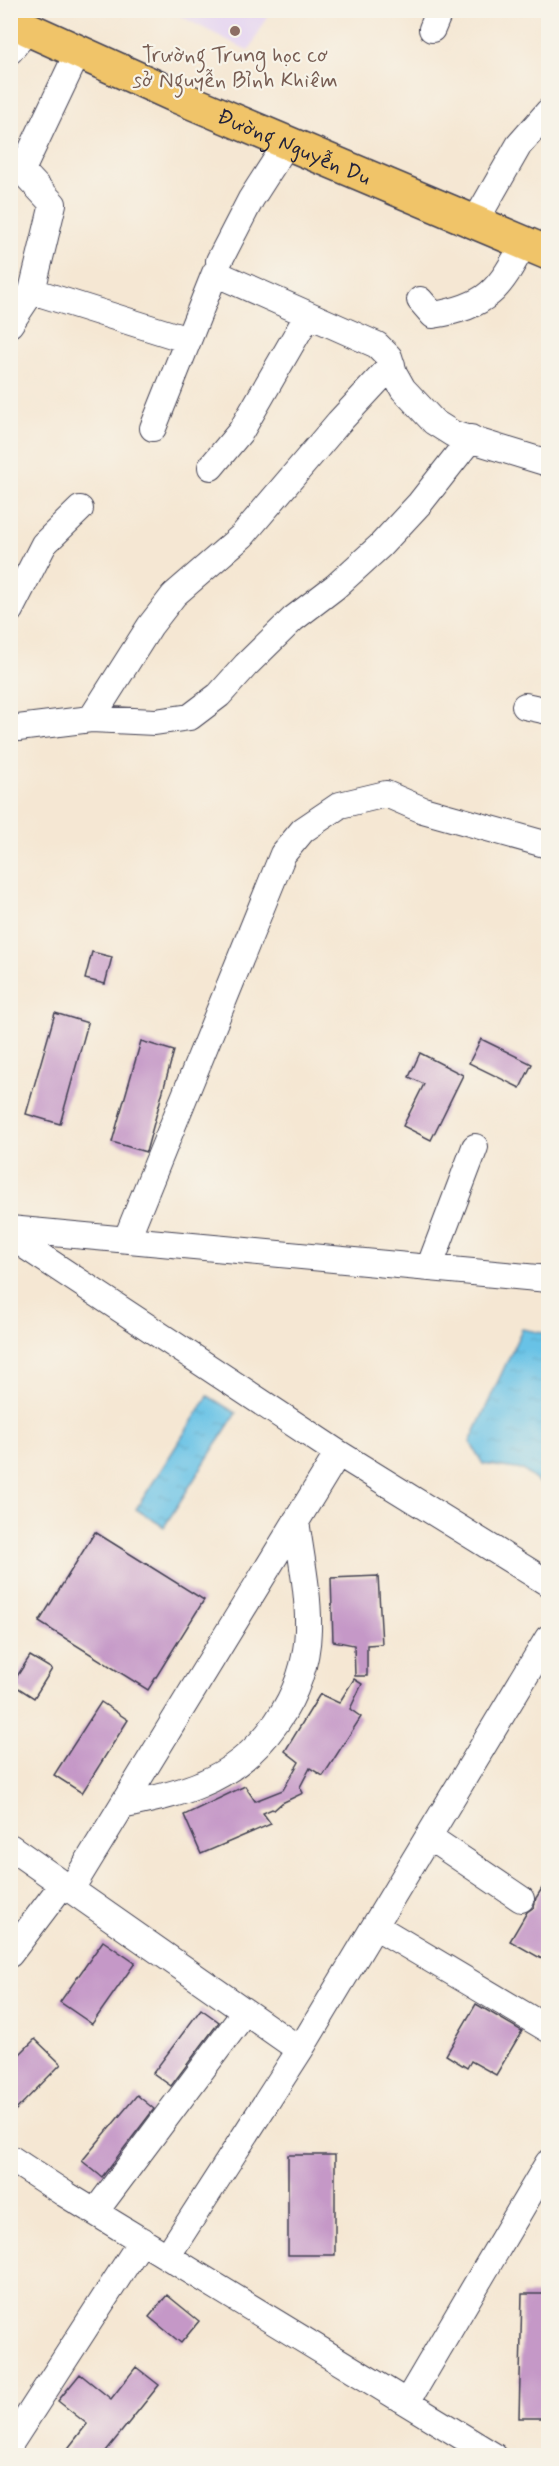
<svg xmlns="http://www.w3.org/2000/svg" width="559" height="2466" font-family="Mynerve,sans-serif">
<style>
.built{fill:#e4d3f2}
.water{fill:url(#water-ripples);stroke:#457290;stroke-width:1.5}
.building{fill:#c598c7}
.lines{fill:none;stroke-linecap:round;stroke-linejoin:round}
.minor-casing{stroke:#424052;stroke-width:28}
.major-casing{stroke:#424052;stroke-width:36}
.minor{stroke:#fff;stroke-width:26}
.major{stroke:#f0c469;stroke-width:33}
.education-dot{fill:#8d6e63;stroke:#f7f3e8;stroke-width:2}
.labels{text-anchor:middle;stroke-width:4.5;stroke-linejoin:round;paint-order:stroke}
.education-label{font-size:22px;fill:#785e54;stroke:#f7f3e8}
.street-label{font-size:22px;fill:#22223b;stroke:#f7f3e8}
</style>
<defs>
<pattern id="water-ripples" width="26" height="14" patternUnits="userSpaceOnUse" patternTransform="scale(1.5)"><rect width="26" height="14" fill="#68c2e6"/><path d="M2 4q2-2 4 0t4 0M15 11q2-2 4 0t4 0" fill="none" stroke="#5aa6c6"/></pattern>
</defs>
<rect width="100%" height="100%" fill="#f7f3e8"/>
<filter id="ink" filterUnits="userSpaceOnUse"><feTurbulence type="fractalNoise" baseFrequency=".0167" numOctaves="2"/><feDisplacementMap in="SourceGraphic" scale="12" xChannelSelector="R" yChannelSelector="G"/><feConvolveMatrix kernelMatrix="1 2 1 2 8 2 1 2 1" color-interpolation-filters="sRGB"/></filter>
<filter id="wash" filterUnits="userSpaceOnUse"><feTurbulence type="fractalNoise" baseFrequency=".008" numOctaves="4" result="noise"/><feDisplacementMap in="SourceGraphic" scale="24" xChannelSelector="R" yChannelSelector="G"/><feGaussianBlur stdDeviation="1.35" result="paint"/><feColorMatrix in="noise" values="0 0 0 0 0 0 0 0 0 0 0 0 0 0 0 0 0 1.4 0 .05"/><feComposite in="paint" operator="in"/></filter>
<g filter="url(#wash)">
<rect width="100%" height="100%" fill="#f5e7d3"/>
<!-- built -->
<path class="built" d="M170 11 270 10V11L249 51Z"/>
<!-- water -->
<path class="water" d="M522 1329 548 1334V1490L523 1470 483 1464 470 1442Z
M208 1396 236 1413 164 1527 136 1509Z"/>
<g id="blocks">
<!-- building -->
<path class="building" d="M92 952 112 957 105 984 85 979Z
M55 1013 88 1023 60 1124 26 1114Z
M481 1039 532 1064 520 1088 469 1063Z
M141 1041 174 1051 146 1152 112 1142Z
M420 1053 463 1075 431 1140 403 1126 424 1084 409 1077Z
M95 1532 204 1600 148 1690 39 1622Z
M378 1576 382 1644 367 1645V1676H355L354 1645 333 1641 331 1578Z
M30 1656 52 1669 34 1698 12 1684Z
M354 1679 362 1684 350 1709 361 1717 323 1776 310 1768 300 1787 303 1793 282 1803 274 1810 272 1809 263 1813 271 1824 201 1854 184 1815 245 1786 255 1801 283 1790 299 1762 285 1751 320 1694 339 1703Z
M101 1702 128 1720 82 1793 54 1775Z
M549 1877V1963L510 1941 527 1912 534 1907 536 1898Z
M103 1941 135 1963 92 2024 60 2002Z
M476 2004 522 2031 496 2075 471 2061 467 2068 446 2055Z
M201 2009 219 2022 171 2086 153 2073Z
M35 2039 61 2064 10 2116V2064Z
M137 2095 154 2109 102 2177 82 2161Z
M288 2155H335V2255H288Z
M522 2294H549V2418H519Z
M167 2295 199 2321 181 2343 149 2317Z
M136 2367 159 2385 102 2456H62L87 2424 58 2401 80 2374 111 2399Z"/>
</g>
</g>
<g filter="url(#ink)">
<use href="#blocks" fill-opacity="0" stroke="#424052" stroke-width="1.5"/>
<g class="lines">
<!-- minor casing -->
<g class="minor-casing">
<path id="minor" d="M432 29 440 10
M10 51 28 29
M10 158 53 204 32 291 10 324
M22 170 78 52
M475 222 519 145 548 112
M219 261 251 199 287 143
M32 291 188 340
M420 300 433 315C488 306 499 290 524 243
M153 428 215 273 377 345 389 357 394 373 403 389 434 422 453 434 548 463
M211 467 241 431 308 315
M10 610 44 544 80 509
M525 706 548 711
M91 719 150 626 174 595 242 536 339 422 392 365
M10 729 91 719 155 722 190 717 219 695 246 665 293 619 335 587 380 546 420 503 471 438
M10 1229 548 1279
M10 1236 338 1453 548 1583
M127 1238 283 854 303 830 340 805 386 794 423 810 548 845
M429 1268 475 1147
M122 1806C148 1800 176 1795 201 1784 262 1759 306 1696 308 1630 309 1594 301 1557 296 1521
M429 1837 521 1899
M10 1847 300 2050
M71 1889 338 1453
M375 1926 548 2029
M10 1954 63 1884
M10 2158 65 2194 494 2456
M95 2212 245 2012
M168 2255 300 2050 548 1638
M407 2402 548 2163
M10 2444 142 2240"/>
</g>
<!-- major casing -->
<g class="major-casing">
<g id="major">
<path id="s1" d="M10 18 28 29 174 95 548 253"/>
</g>
</g>
<!-- minor -->
<use href="#minor" class="minor"/>
<!-- major -->
<use href="#major" class="major"/>
</g>
</g>
<!-- markers -->
<circle class="education-dot" cx="235" cy="31" r="6"/>
<g class="labels">
<!-- education labels -->
<g class="education-label">
<text x="235" y="62">Trường Trung học cơ<tspan x="235" dy="25">sở Nguyễn Bỉnh Khiêm</tspan></text>
</g>
<!-- street labels -->
<g class="street-label">
<text dy="8" stroke="none"><textPath href="#s1" startOffset="312">Đường Nguyễn Du</textPath></text>
</g>
</g>
<!-- margin -->
<rect width="559" height="2466" fill="none" stroke="#f7f3e8" stroke-width="36"/>
</svg>
